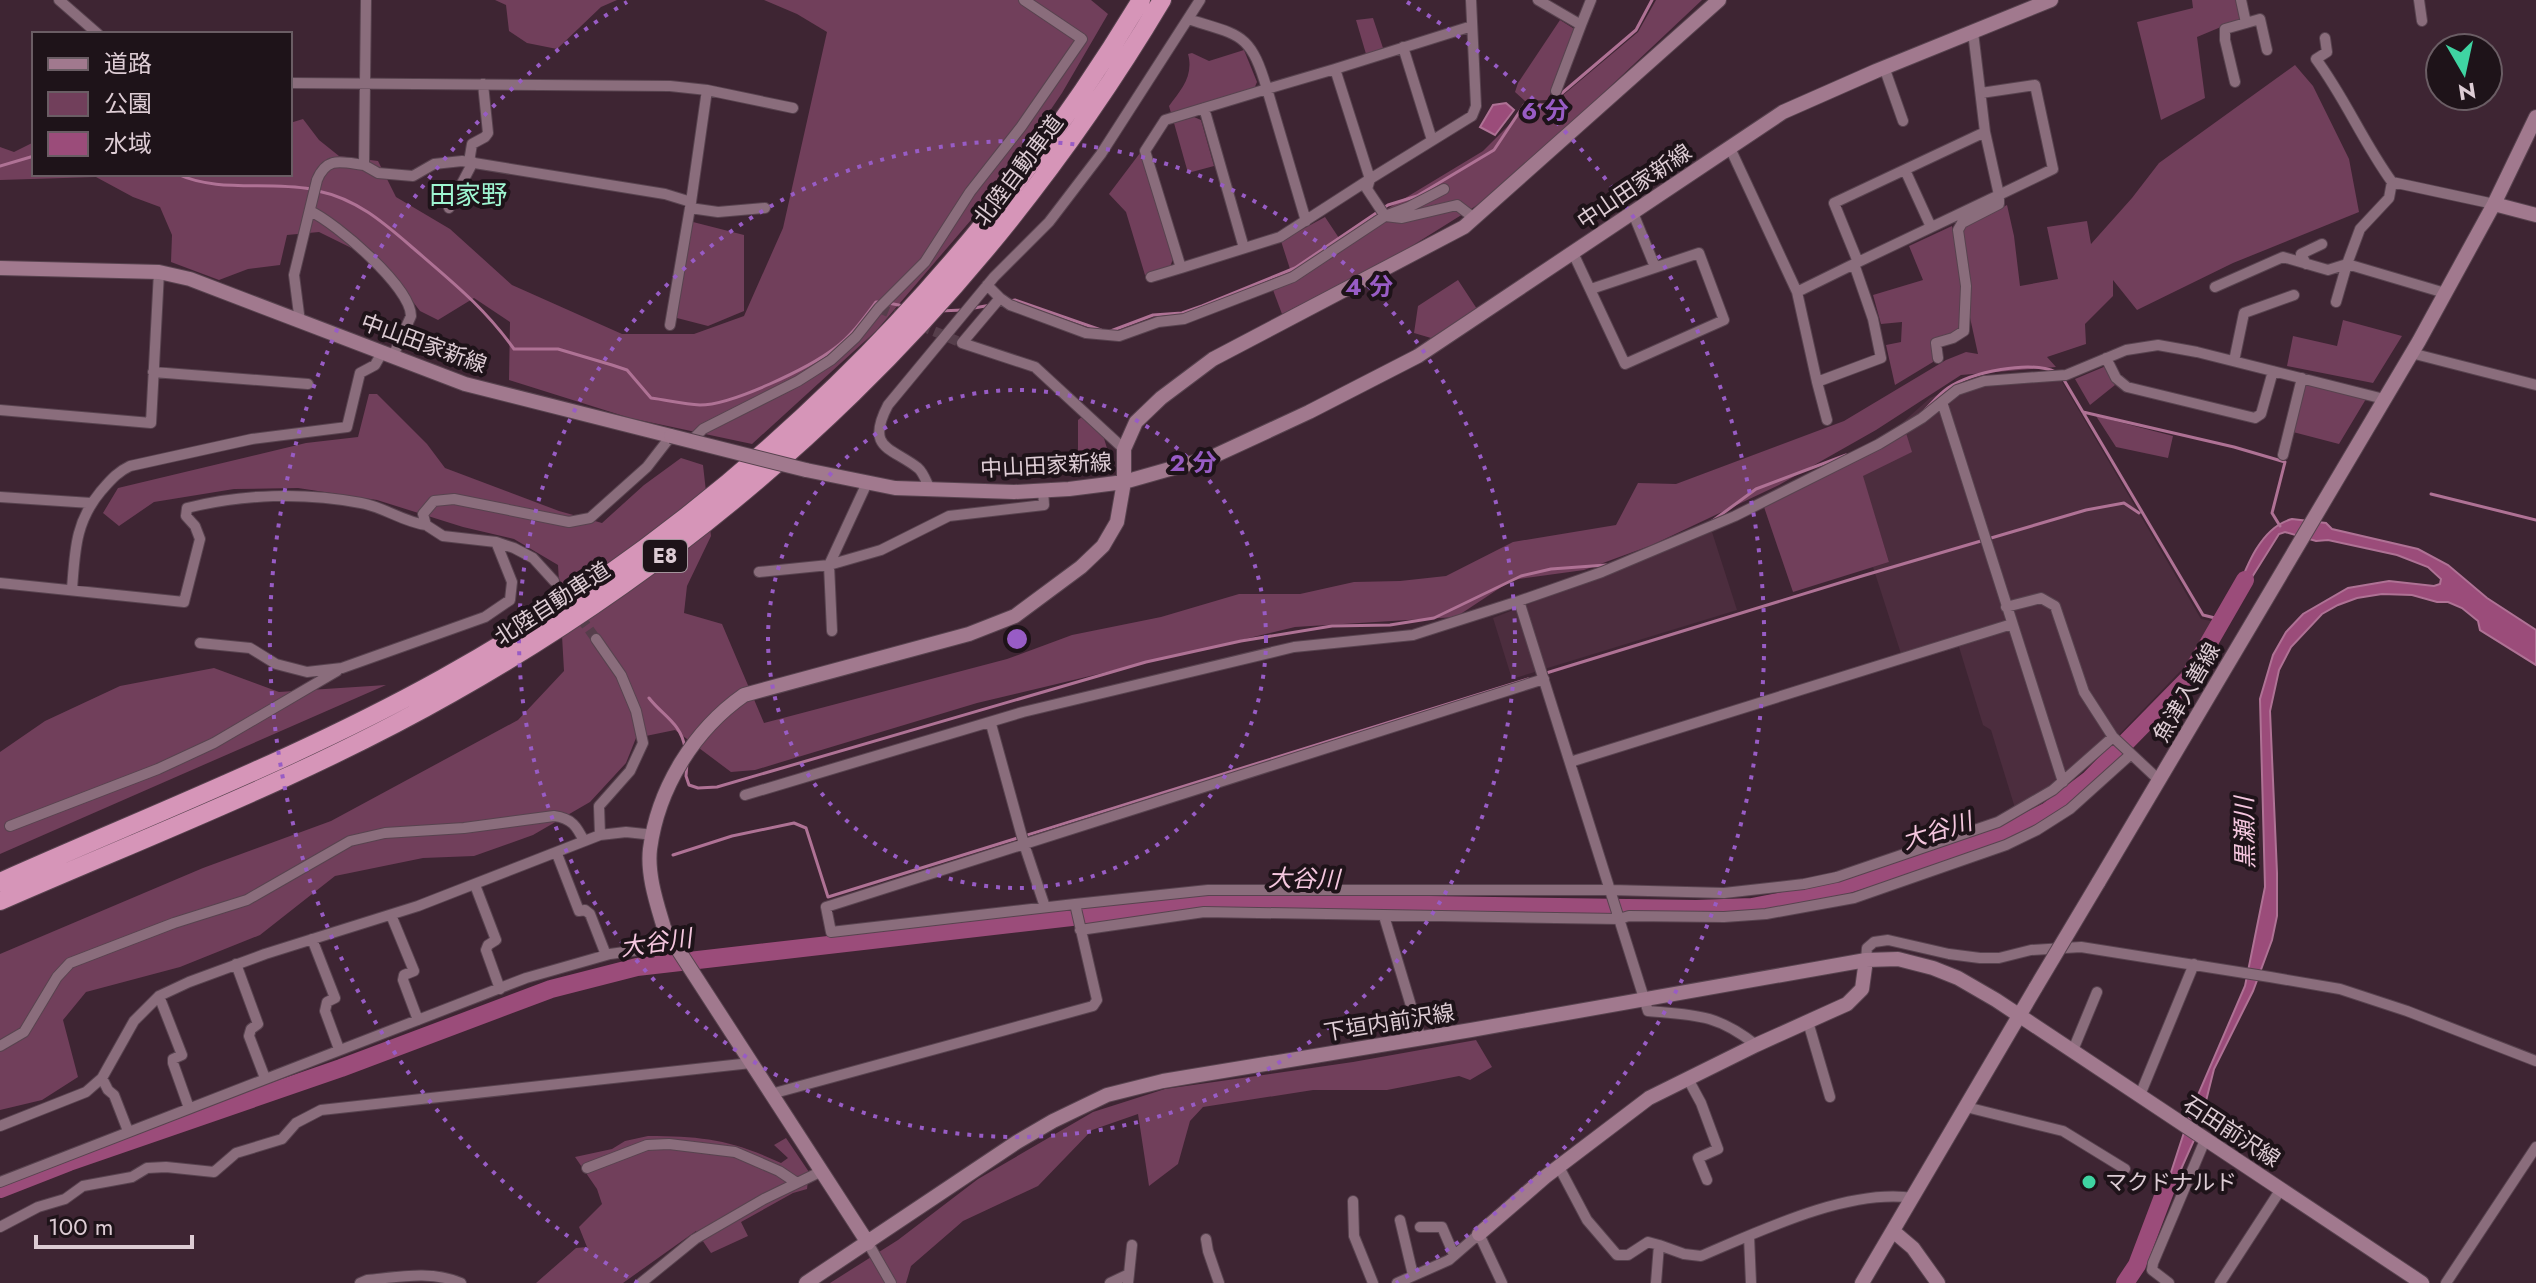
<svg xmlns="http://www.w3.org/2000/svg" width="2536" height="1283" font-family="Jost,'Noto Sans JP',sans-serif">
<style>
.built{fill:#4c2d3e}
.green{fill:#713f5b}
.water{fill:#9b4c7a;stroke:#af7295;stroke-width:2}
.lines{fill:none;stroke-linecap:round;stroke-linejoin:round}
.stream{stroke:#af7295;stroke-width:3}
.river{stroke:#9b4c7a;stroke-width:18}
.street-tunnel{stroke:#563e4b;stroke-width:10;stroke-dasharray:10 5;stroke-linecap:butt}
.street-casing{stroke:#58434f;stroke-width:12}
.secondary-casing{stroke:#58434f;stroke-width:16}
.highway-casing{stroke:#58434f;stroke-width:20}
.street{stroke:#8a6d7c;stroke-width:10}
.secondary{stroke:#a1798e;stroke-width:14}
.highway{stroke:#d695b8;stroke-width:18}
.secondary-bridge-casing{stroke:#58434f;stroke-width:16;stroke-linecap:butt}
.secondary-bridge{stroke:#a1798e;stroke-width:14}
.ring{fill:none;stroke:#985cc5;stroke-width:4;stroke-dasharray:4 8}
.poi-dot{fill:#3fd4a2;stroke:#1e1319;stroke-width:3}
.labels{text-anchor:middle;stroke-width:8;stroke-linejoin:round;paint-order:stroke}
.shield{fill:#1e1319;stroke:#a4949c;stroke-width:2}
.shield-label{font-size:20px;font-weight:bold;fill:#ddccd4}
.street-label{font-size:22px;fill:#ddccd4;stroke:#1e1319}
.poi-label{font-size:22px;fill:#ddccd4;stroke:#1e1319;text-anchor:start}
.water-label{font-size:24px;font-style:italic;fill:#f5c7df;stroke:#1e1319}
.quarter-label{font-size:26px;fill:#9ef6d1;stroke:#1e1319}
.centre{fill:#985cc5;stroke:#1e1319;stroke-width:4}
.ring-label{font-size:24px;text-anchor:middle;font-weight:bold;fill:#985cc5;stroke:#1e1319;stroke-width:8;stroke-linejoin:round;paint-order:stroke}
</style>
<rect width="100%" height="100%" fill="#3e2533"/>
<!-- built -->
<path class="built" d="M2061 380 2201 619 2216 622 2194 657 2110 744 2050 789 2015 808 1991 730 1983 725 1959 647 1904 663 1873 567 1889 562 1862 475 1911 452 1902 423 1930 398 1966 382Z
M1712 532 1737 610 1512 679 1493 618Z"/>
<!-- green -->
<path class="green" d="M495 0H617L601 7 557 49 527 43 509 31 506 5Z
M764 0H1091L1108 14 1062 93 995 192 876 331 752 444 630 418 509 380 510 322 474 298 438 320 420 311 384 264 319 232 287 235 280 265 248 269 219 280 171 262 172 235 160 207 133 197 96 177 0 180V147L14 152 34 142V174H290V123L303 119 319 140 339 156 378 161 396 197 450 229 512 285 622 334H694L744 316 783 228 827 32 797 14Z
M1656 0H1702L1581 114 1479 204 1391 259 1282 314 1270 282 1290 269 1281 241 1325 217 1339 238 1483 151 1525 109 1549 107 1638 32Z
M2192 0H2236L2240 19 2197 37 2205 98 2161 120 2137 22 2193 8Z
M1373 18 1383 48 1366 54 1356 20Z
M1560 20 1576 30 1548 100 1525 101 1515 92 1518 83Z
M1244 50 1257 82 1254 89 1171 113 1169 106C1181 90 1194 76 1188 54L1192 53 1209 61Z
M2295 65 2313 86 2349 159 2359 212 2233 263 2137 310 2113 280V296L2085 324 2086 344 2047 357 2056 367 1961 375 1876 430 1779 485 1652 545 1584 570 1512 580 1456 617 1295 627 977 703 755 770 731 772 675 730 636 738 626 763 590 802 533 835 474 856 423 858 335 876 260 935 180 967 86 992 63 1020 78 1077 42 1100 0 1110V954L203 868 331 821 518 720 564 671 558 565 514 539 463 527 377 500 298 488 234 489 154 502 119 526 103 513 118 488 306 443 358 437 369 394H377L427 444 445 468 559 511 602 523 644 485 681 458 703 465 711 536 687 586 684 613 722 624 764 723 1007 659 1072 635 1161 617 1239 594H1300L1354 582 1400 581 1446 576 1513 542 1616 525 1638 483 1676 484 1844 421 1946 360 1966 352 1978 354 1969 313 1962 233 1964 227 2007 205 2014 236 2020 286 2058 279 2047 227 2087 221 2091 244 2132 198 2159 163Z
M1194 117 1201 120 1214 166 1188 173 1174 123Z
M1140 153 1173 259 1170 267 1145 275 1126 212 1109 194Z
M693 222 744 235V311L708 326 677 318 676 312Z
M1952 226 1961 283 1960 330 1931 341 1933 362 1895 385 1886 345 1901 342 1902 322 1881 324 1873 295 1923 280 1909 246Z
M1458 280 1477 309 1431 338 1414 333 1418 306Z
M2343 320 2402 336 2373 383 2287 366 2293 336 2337 346Z
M2106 366 2115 385 2090 405 2075 379Z
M2305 384 2366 399 2339 444 2293 432Z
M1084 415 1103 435 1112 465 1078 476V420Z
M2096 416 2173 436 2168 458 2116 447Z
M1906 433 1912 452 1863 476 1889 562 1793 592 1764 507Z
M214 668 279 692 386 685 0 854V752L45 721 120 686Z
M1476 1040 1492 1067 1470 1080 1459 1076 1387 1090H1313L1203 1107 1190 1121 1178 1164 1149 1186 1138 1114 1092 1130 1038 1186 963 1221 911 1266 906 1283H830L898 1240 978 1179 1093 1112 1165 1089 1353 1062Z
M648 1136C702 1136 732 1140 781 1163L788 1158 774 1145 786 1138 809 1172 807 1189 793 1193 741 1222 748 1236 711 1253 696 1231 623 1283H536L576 1248 587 1247 579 1227 602 1204 597 1189 575 1157 612 1149 625 1141Z"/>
<!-- water -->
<path class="water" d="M1506 103 1514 110 1495 135 1480 127 1493 105Z
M2292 519 2326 523 2332 529 2418 549 2448 565 2487 598 2536 630V665L2480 630 2478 621 2462 608 2448 602H2437L2412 595 2382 594 2357 598 2338 605 2322 614 2291 647 2279 670 2270 711 2277 873V916L2272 940 2253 991 2214 1069 2199 1129 2148 1243 2191 1111 2245 986 2265 887 2260 699 2273 655 2286 632 2303 614 2348 588 2389 581 2434 586 2440 584 2441 579 2428 567 2397 555 2328 540 2316 541 2285 532 2279 534 2227 617C2241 584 2254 529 2292 519Z"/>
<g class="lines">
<!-- stream -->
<path class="stream" d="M0 166 34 156
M177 174C219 193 265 181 311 189
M318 191C357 199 384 223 413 248 452 282 483 306 514 349H558L612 365 627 370 651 398C667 400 683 404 700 405 732 405 809 368 835 348 852 335 864 318 876 302H880
M1010 301 1015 300 1101 330
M888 303 904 306
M974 308 991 305
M939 311 963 310
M1108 332 1153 315 1182 313 1202 306 1295 268 1388 205 1417 196 1494 150 1524 105H1548L1636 30 1652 0
M2064 380 2203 615 2223 620
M1925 410C1932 403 1939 394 1948 388 1972 372 2029 360 2056 372
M2083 412 2234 447 2285 462 2272 513 2280 526
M2431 494 2536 520
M1711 522 1756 489 1846 455
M1543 674 1862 576 2086 510 2124 503 2139 513
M649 698C663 716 681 723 685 748
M687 763 686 776 689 785 698 788 717 787 1146 662 1241 641 1332 626 1390 625 1434 618 1521 576 1551 569 1606 565
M673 855 732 836 794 823 806 828 828 897 1528 679"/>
<!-- river -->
<path class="river" d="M0 1189 69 1162 341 1068 551 989 637 967 1159 907 1234 902 1696 909 1752 907 1814 895 1992 839 2048 811 2089 780 2188 679 2245 580
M2125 1283 2137 1265 2167 1186"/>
<!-- street-tunnel -->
<path class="street-tunnel" d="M879 308 962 343
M554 581 596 639"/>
<!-- street casing -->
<g class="street-casing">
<path id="street" d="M59 0 98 34
M1538 0 1581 25 1591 0
M2241 0 2246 23 2260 19 2267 50
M2419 0 2422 21
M1188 19C1241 36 1250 32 1267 89L1335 69 1370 179 1472 116 1476 106 1471 0
M2325 38 2327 52 2316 59C2345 98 2363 142 2392 182
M1403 47 1432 140
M1884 67 1903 121
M1335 69 1472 26
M2235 82 2225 40V29L2246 23
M290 83 670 86 707 90 691 202 670 325
M707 90 793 108
M1556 91 1581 25
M1204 108 1244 248
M1730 148 1797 292 1817 382 1881 358 1873 319 1854 264 1999 195 1985 132 1973 32
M469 162 472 144 485 137 488 133 483 84
M364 165 378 173 413 176 434 164 462 161 665 194 691 202
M1905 170 1931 227
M1370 179 1367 189 1385 216 1402 218 1457 205 1474 218
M449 208 473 162
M690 208 718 212 765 208
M310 211C336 223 411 287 411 316L393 356
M1633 213 1655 267
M1306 221 1267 89 1165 120 1145 151 1181 268 1280 237 1370 179
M1573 253 1625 364 1724 320 1699 253 1591 289
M1858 262 1834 203 1985 132
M2306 264 2301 254 2322 244
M1151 277 1181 268
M987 285 1000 298 962 343 1035 367 1124 449
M2215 287 2283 257 2328 270 2347 264
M1797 292 1854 264
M2445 293 2347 264 2360 229 2389 198 2392 182 2494 204
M1000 298 1010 305 1086 333 1119 336 1158 322 1184 319 1293 277 1385 216 1409 207 1444 189
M2336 302 2347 264
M300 322 294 275 317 180C327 156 341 162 364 165L366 0
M2411 353 2536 385
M1938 358 1936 343 1953 338 1964 331 1966 286 1958 230 1962 223 1999 204V195L2053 169 2035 85 1981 93
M2106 358 2116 378 2127 387 2255 418 2261 414 2273 371
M2234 361 2244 313 2294 295
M153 372 308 384
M1817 382 1827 420
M0 410 151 423 159 272
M691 441 703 429 798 381 831 360 856 337 879 308 925 262 970 192 1021 127 1082 39 1024 0
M2283 455 2302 378
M931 491C927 484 924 473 918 468 891 447 865 449 888 405L994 277 1049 222 1101 154 1200 0
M0 497 91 503
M759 572 829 565 881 550 949 516 1044 505 1043 490
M554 581 533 558 514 548 496 542 443 536 426 525 423 514 434 501 454 499 569 522 590 518 647 467 671 436
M0 583 184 602 200 539 195 526 186 516 187 508C242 494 304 492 361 503 384 507 403 522 426 525
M72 589C75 551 75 522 101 491 110 481 117 472 130 466L252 439 347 427 360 373 375 365 383 351
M1519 601 1648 1011C1695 1015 1717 1014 1756 1045
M2006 607 2041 598 2055 606 2084 692 2113 737 2160 781
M832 631 829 565 867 483
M200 643 250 648 276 664 307 672 342 668 485 617 510 600 512 582 496 542
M991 724 1024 844 1045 907
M1570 762 2012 624
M2063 782 1942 402 1957 390 1984 381 2066 375 2126 350 2158 345 2197 352 2384 399
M745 795 1023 712 1294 647 1413 635 1519 601 1602 572 1735 516 1879 444 1922 418 1942 402
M10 826 158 769 214 743 337 671
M600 835 626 832 654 835
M557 854 579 911 585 910 590 914 606 955
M475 885 496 940 488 945 486 950 500 989
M1075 904 1208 890H1611L1724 893 1804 884 1837 877 1998 822 2053 790 2113 737
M391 915 414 971 404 975 403 980 418 1020
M1384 916 1421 1039
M1080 930 1204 912 1619 919 1629 916 1724 917 1766 914 1854 898 2006 845 2037 830 2070 809 2130 755
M312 939 335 998 327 1002 325 1011 339 1049
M1866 960 1867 948 1874 942 1888 940 1949 954 1980 958H1999L2031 950 2081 947 2270 977 2340 989 2407 1011 2536 1061
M236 964 258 1024 251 1029 249 1036 265 1078
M159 996 182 1055 173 1059V1063L189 1108
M1808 1022 1830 1097
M0 1046 24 1032 57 977 70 963 174 923 247 900 350 841 385 833 464 828 554 816C572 818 577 827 584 841
M2073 1050 2097 992
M102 1078 108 1090 114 1095 128 1131
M1688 1079 1701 1103 1718 1149 1698 1158 1707 1180
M771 1094 1093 1006 1097 1000 1075 904 831 932 826 907 1544 679
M2140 1095 2194 964
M1966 1107 2063 1131 2125 1169
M0 1126 86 1092 102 1078 134 1021 159 996 189 982 265 954 418 906 600 835 599 806 630 771 643 743 636 711 621 675 596 639
M1559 1167 1587 1220 1617 1255H1628L1648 1242 1659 1245
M587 1168 647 1145 669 1144 735 1152 779 1171 797 1183
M0 1182 526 978 610 954 675 945
M1353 1201 1354 1236 1373 1283
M1400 1220 1413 1275
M0 1227 38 1207 65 1199 83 1186 132 1177 147 1168 166 1167 214 1172 236 1153 282 1139 296 1123 321 1110 751 1063
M1420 1227H1442L1454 1255
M1749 1236 1751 1283
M1206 1239 1208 1251 1219 1283
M868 1243 891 1283
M1129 1274 1132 1245
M360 1283 367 1280C398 1277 431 1270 461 1283
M641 1283 695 1239 764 1199 822 1171
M1110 1283 1129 1274 1128 1283
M1397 1283 1449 1260 1479 1234 1502 1283
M1656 1283 1659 1245 1684 1254 1701 1256C1760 1231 1849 1188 1913 1198
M2169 1283 2152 1270 2153 1263 2205 1140
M2220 1283 2281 1189
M2446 1283 2536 1147"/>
</g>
<!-- secondary casing -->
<g class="secondary-casing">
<path id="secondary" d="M2494 204 2536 215
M0 268 159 272 190 279 465 384 671 436
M806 470 895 488 1014 492 1069 489 1124 482 1212 457 1309 412 1418 356 1783 112 1876 71 2051 0
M2098 883 2419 341 2494 204 2536 117
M1893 1231 1913 1248 1938 1283
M1479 1234 1545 1177 1649 1098 1756 1045 1847 1004 1862 989 1866 960
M868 1243 664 928C657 904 647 875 650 849 658 788 694 730 744 695L969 634 1015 616 1081 567 1103 546 1117 522 1124 482V449L1136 422 1161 398 1213 359 1464 227 1719 0
M806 1283 1017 1142 1053 1121 1107 1095 1163 1081 1471 1030 1866 960 1898 959 1933 968 1958 978 1996 1000 2422 1283
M1862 1283 2036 987"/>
</g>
<!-- highway casing -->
<g class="highway-casing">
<path id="highway" d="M0 882C148 816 301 757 443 678 732 518 971 282 1141 0
M0 901C151 835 308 775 452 693 748 526 988 292 1162 0"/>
</g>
<!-- street -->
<use href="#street" class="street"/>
<!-- secondary -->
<use href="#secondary" class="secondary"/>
<!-- highway -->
<use href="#highway" class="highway"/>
<!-- secondary-bridge casing -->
<g class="secondary-bridge-casing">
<path id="secondary-bridge" d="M671 436 806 470
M2036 987 2098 883"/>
</g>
<!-- secondary-bridge -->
<use href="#secondary-bridge" class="secondary-bridge"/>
</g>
<!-- distance rings -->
<g class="ring">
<circle cx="1017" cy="639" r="249"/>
<circle cx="1017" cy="639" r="498"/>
<path d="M638 1283A747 747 0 0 1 627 2M1407 2A747 747 0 0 1 1396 1283"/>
</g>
<!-- markers -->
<circle class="poi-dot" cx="2089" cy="1182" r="8"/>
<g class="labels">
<!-- shield labels -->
<rect class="shield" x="643" y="540" width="44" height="32" rx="6"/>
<g class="shield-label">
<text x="665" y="563">E8</text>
</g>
<!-- street labels -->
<g class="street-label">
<text transform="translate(1018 170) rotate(-53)" y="8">北陸自動車道</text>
<text transform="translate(1634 186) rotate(-34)" y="8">中山田家新線</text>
<text transform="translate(424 343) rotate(20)" y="8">中山田家新線</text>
<text transform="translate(1046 465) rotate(-3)" y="8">中山田家新線</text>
<text transform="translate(552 603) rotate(-33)" y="8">北陸自動車道</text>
<text transform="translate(2186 692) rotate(-60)" y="8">魚津入善線</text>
<text transform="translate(1389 1022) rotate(-9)" y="8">下垣内前沢線</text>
<text transform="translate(2232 1131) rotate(33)" y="8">石田前沢線</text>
</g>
<!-- poi labels -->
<g class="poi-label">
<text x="2105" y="1190">マクドナルド</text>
</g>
<!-- water labels -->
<g class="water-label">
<text transform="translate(1937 831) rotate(-17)" y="8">大谷川</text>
<text transform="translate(2245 833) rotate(-91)" y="8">黒瀬川</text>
<text transform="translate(1304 879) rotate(1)" y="8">大谷川</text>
<text transform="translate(656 943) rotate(-8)" y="8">大谷川</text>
</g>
<!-- quarter labels -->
<g class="quarter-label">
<text x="468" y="204">田家野</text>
</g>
</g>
<circle cx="1017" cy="639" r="12" class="centre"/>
<g class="ring-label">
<text x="1545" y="119">6 分</text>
<text x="1369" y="295">4 分</text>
<text x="1193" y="471">2 分</text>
</g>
<!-- legend -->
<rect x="32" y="32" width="260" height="144" fill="#1e1319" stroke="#6a5d64" stroke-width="2"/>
<rect x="48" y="58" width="40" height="12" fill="#a1798e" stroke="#6a5d64" stroke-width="2"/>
<text x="104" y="72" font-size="24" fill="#ddccd4">道路</text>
<rect x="48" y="92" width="40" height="24" fill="#713f5b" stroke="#6a5d64" stroke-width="2"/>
<text x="104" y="112" font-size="24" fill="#ddccd4">公園</text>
<rect x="48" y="132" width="40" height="24" fill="#9b4c7a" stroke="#6a5d64" stroke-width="2"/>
<text x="104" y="152" font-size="24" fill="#ddccd4">水域</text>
<!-- north arrow -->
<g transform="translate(2464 72) rotate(171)"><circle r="38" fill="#1e1319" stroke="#6a5d64" stroke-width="2"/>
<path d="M0-6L14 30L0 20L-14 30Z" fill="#3fd4a2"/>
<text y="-12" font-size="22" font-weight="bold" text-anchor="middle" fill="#ddccd4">N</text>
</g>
<!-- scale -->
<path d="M36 1235v12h156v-12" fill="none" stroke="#ddccd4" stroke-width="4"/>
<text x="48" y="1235" font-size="24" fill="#ddccd4" stroke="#1e1319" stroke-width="6" paint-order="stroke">100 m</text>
</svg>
